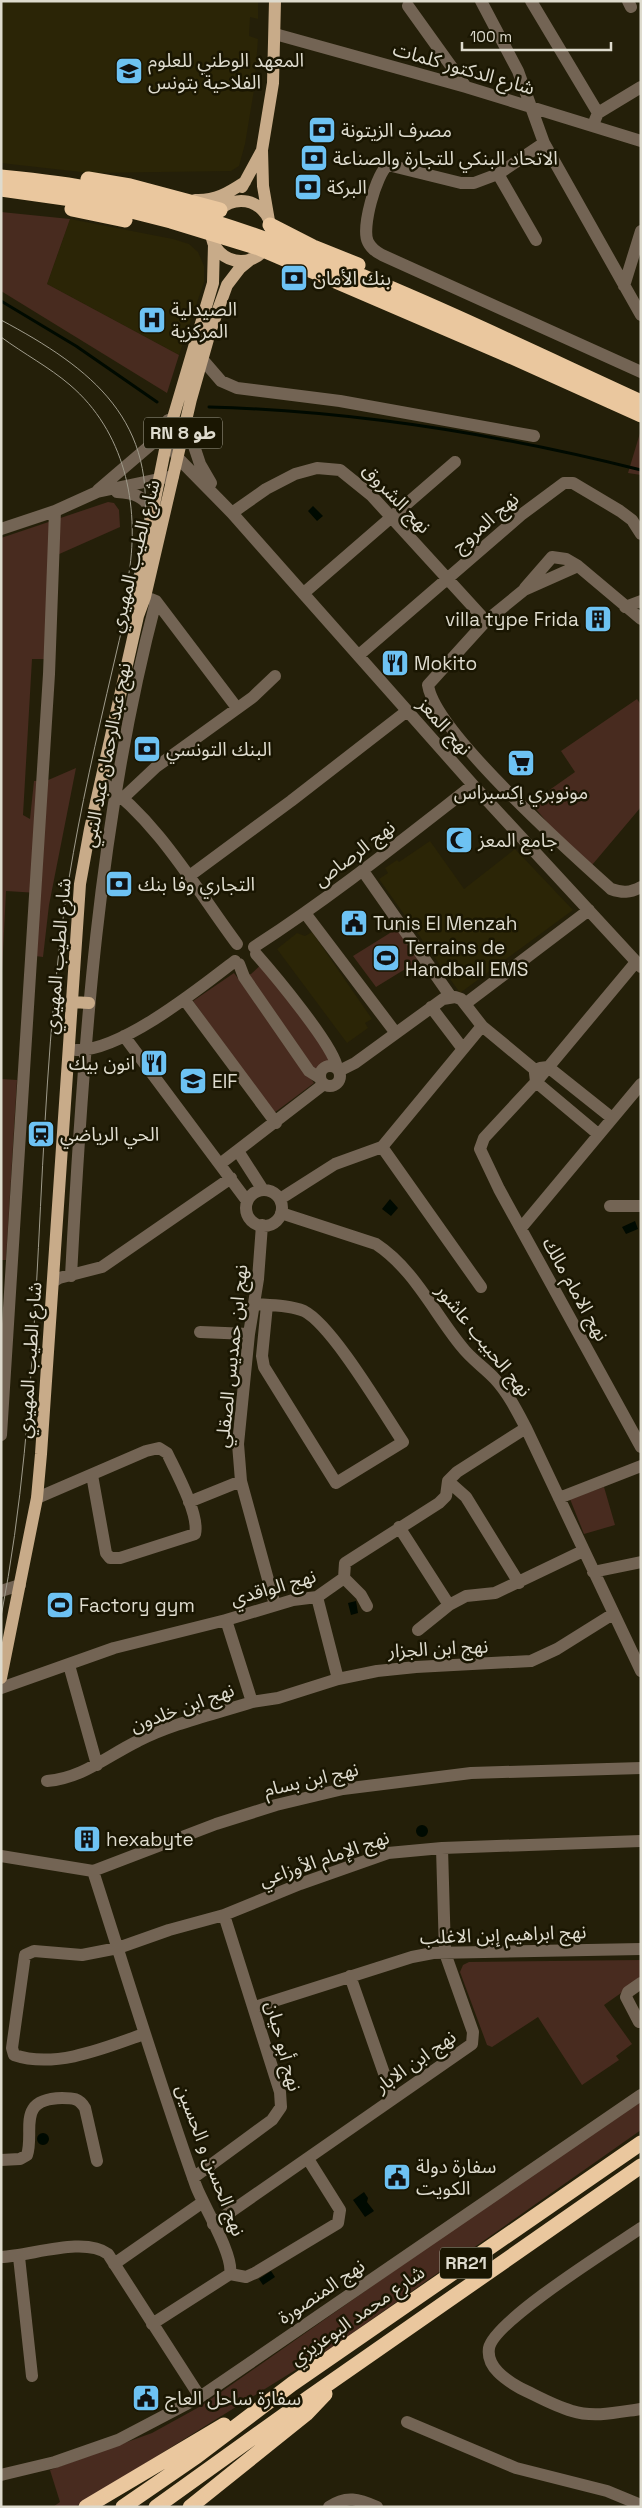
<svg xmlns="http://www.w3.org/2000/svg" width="642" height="2508" font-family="'Space Grotesk','Noto Sans Arabic',sans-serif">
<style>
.built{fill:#2b2506}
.green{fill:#482b1f}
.water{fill:#000a01}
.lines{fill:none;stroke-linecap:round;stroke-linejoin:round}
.stream{stroke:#000a01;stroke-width:3}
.minor{stroke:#736454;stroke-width:12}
.major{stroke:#c8ab89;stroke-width:12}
.highway{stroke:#eac79e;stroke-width:15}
.tram{stroke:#9f9b8b;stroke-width:1}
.labels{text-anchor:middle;stroke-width:5;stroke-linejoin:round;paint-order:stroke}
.shield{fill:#1a1602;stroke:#a3a091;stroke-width:1}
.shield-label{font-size:18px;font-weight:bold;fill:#dedbce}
.poi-label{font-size:19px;fill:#dedbce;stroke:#1a1602;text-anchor:start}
.street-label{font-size:19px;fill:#dedbce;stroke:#1a1602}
</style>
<rect width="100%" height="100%" fill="#241f09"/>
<!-- built -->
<path class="built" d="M1 1H258V19L250 17 249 36 258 39 254 90 245 144 239 166 231 171 90 173 1 163Z
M70 219 173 239 189 244 198 252 204 266V282L179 355 47 284Z
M430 841 464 889 515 849 573 910 460 993 379 879 388 873 385 868 397 860 399 862Z
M312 932 372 1019 365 1023 368 1028 347 1043 277 949 297 933 305 936Z"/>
<!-- green -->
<path class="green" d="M1 212 70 219 47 284 179 355 167 393 1 291Z
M640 433H641V475L628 473Z
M108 502 114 503 119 510 120 527 57 555 53 659H32L23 815 30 819 34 781H46L76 768 49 905 43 957 35 956 38 893 6 891 1 992V538Z
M637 699 641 705V807L592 865 561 839 531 803 575 772 561 751Z
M398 928 420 960 376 987 353 956Z
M263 963 334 1064C325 1063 321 1066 317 1074L244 975 251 974Z
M234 973 314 1083 274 1113 193 1001Z
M1 1079 17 1080 6 1260H1Z
M604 1487 615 1525 584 1534 570 1499Z
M641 1960V1979L604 2005 632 2044 616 2056 619 2060 582 2085 538 2017 492 2047 487 2045 460 1972 463 1965 469 1962Z
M641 2102V2130L334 2346 75 2507H53L60 2502 50 2470 152 2433 201 2406 478 2212Z"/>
<!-- water -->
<path class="water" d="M313 506 323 516 317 521 308 511Z
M390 1199 398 1208 391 1216 382 1209Z
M635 1221 638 1229 626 1234 622 1227Z
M356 1601 358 1613 351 1615 348 1603Z
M416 1831a6 6 0 1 1 12 0a6 6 0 1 1-12 0Z
M37 2139a6 6 0 1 1 12 0a6 6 0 1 1-12 0Z
M364 2192 368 2198 367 2202 374 2211 365 2217 353 2200Z
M271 2271 275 2277 263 2285 259 2279Z"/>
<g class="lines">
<!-- stream -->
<path class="stream" d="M1 301 76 346 157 402
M209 407C352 411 502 435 641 470"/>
<!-- minor -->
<path class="minor" d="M481 1 518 71 544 143 641 315
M531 1 598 113
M628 1 631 7
M408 6 466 87
M275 34 466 87 641 141
M595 120 598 113 641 87
M544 143 498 174 474 183H461L388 165C376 174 361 229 368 242 371 248 376 252 382 255L641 372
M498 174 536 240
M624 286 641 231
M202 359 221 381 237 388 340 401 534 436
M186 422 200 464 211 483
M168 435 177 457 232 513 473 785 641 967
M98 490 154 442 168 420
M117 492C134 493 144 496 152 511
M232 513 266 489 295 474 317 468 340 470 371 495 486 621
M1 529 55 511 97 492 173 476
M525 588 552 557 566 559 578 566
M305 592 455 462
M151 599 156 601 237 708
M625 607 641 601
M641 619 578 566 524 590 486 621 428 685C434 731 572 854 611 889 622 893 630 893 641 887
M359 655 521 515 564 483H573L620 511 632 520 641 534
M101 781C158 821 196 889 237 944
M122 799 156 767 253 697 275 676
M363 871 451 997
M188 877 291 801 407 711
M305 913 395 1032
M254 947C330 898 401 841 473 785
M256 954C272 972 335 1047 337 1068
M636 962 536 1082 484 1138 480 1149 499 1189 641 1447
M239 964 244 977 309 1071 320 1078
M184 999 276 1123
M465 1004 589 910
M431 1007 463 1049
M124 1036 247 1201
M76 1050C120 1052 200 988 235 961
M320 1076a10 10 0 1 1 20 0a10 10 0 1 1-20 0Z
M540 1068 548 1067 612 1118
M339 1071 355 1063 443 999 455 997 461 999 482 1026 534 1069
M535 1073 536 1082 598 1134
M382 1147 481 1287
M238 1151 263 1190
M220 1164 324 1084
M246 1208a18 18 0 1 1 36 0a18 18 0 1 1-36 0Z
M280 1199 335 1164 382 1147 482 1026
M610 1206H641
M281 1213 376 1244C414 1269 434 1313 462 1347 471 1359 485 1368 495 1379 508 1393 517 1411 526 1428L641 1671
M262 1225 258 1279 249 1334 238 1444 241 1481 275 1605
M521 1228 641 1084
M71 1276C83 1049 98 821 156 601
M54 1281 59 1278 102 1267 231 1178
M255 1304C270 1305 290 1305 304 1311 332 1325 383 1412 403 1442L336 1483 264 1367 262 1356 267 1305
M200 1332 249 1334
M1 1435 49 674 55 511
M448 1481 466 1497 519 1583
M37 1498 146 1451 159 1448 167 1453C175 1470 200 1515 195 1534L120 1558H110L106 1553 92 1475
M559 1498 641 1466
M189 1502 241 1481
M399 1527 449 1605
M593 1572 641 1562
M344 1578 361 1595 367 1606
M1 1591 20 1585
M317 1597 338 1679 377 1671 416 1667 531 1661 557 1649 613 1614
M418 1630 449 1605 466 1596 495 1593 583 1551
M69 1665 97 1765
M1 1688 114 1648 226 1620 293 1600 317 1597 344 1578 345 1563 439 1503 446 1496 448 1481 457 1472 526 1428
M252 1702 278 1698 338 1679
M47 1781C83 1778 107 1756 138 1741 173 1723 215 1714 252 1702L226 1620
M1 1856 93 1871 216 1824 276 1805 343 1789 471 1773 641 1768
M93 1871C127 1977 159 2082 196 2186 204 2207 234 2255 230 2274L246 2277 255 2273 338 2223 340 2210 308 2159
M350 1976 393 2099
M255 2007 412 1957 433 1953 641 1949
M639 2022 626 1997 628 1992 641 1983
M144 2034C105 2048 55 2069 14 2055L12 2048 25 1955 34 1951 82 1955 118 1948 169 1930 224 1915 300 1884 388 1853 442 1848 641 1841
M1 2160 20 2159 27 2155C35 2131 15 2099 62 2098 73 2098 79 2098 85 2108L97 2161
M193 2178 272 2120 281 2107 280 2092 224 1915
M213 2224 472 2044 473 2032 445 1953 442 1848
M641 2228C613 2247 494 2321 489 2348 486 2367 506 2380 520 2388 537 2396 554 2406 572 2411 594 2418 619 2412 641 2409
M1 2257C31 2256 84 2236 108 2254L200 2397
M19 2257 32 2376
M114 2264 203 2202
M152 2324 230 2274
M407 2422 516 2468 607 2491 641 2505
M1 2475 55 2462 118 2440 200 2397 641 2095
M329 2507C346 2495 359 2499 377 2507"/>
<!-- major -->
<path class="major" d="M242 187 261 152
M195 200C216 201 228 193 245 182
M211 231a30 30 0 1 1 60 0a30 30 0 1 1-60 0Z
M269 221 263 186 262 150 273 83 275 1
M138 611 136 594 168 435 213 283 214 244
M72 1002 89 1003
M1 1678 37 1498 41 1454 80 884 90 829 138 616 145 597 191 399 210 332 227 285 240 268 251 259"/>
<!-- highway -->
<path class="highway" d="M1 177C32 180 64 183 95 190 286 231 464 321 641 402
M88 179 130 186 220 210
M1 189 100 203 171 221 259 248 501 352 641 415
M72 209 125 220
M270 225 313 247 358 265
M86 2507 224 2425
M123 2507 197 2456 292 2384 641 2143
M156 2507 308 2398 641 2166
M190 2507 306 2414 325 2394"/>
<!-- tram -->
<path class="tram" d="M1 320C93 369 159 421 143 535 113 676 73 816 58 960 34 1178 43 1400 1 1617
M1 337C24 354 49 367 70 385 124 431 140 504 129 573"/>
</g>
<!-- icons -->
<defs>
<g id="university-square" transform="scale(1.4375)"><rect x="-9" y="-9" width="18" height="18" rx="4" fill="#6dc2f3" stroke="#1a1602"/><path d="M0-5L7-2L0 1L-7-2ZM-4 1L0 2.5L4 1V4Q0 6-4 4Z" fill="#111"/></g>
<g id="bank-square" transform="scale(1.4375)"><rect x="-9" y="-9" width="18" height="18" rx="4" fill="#6dc2f3" stroke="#1a1602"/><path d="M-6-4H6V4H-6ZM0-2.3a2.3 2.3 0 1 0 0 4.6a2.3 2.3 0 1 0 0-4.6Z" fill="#111"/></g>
<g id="hospital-square" transform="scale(1.4375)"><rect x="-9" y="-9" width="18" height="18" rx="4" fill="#6dc2f3" stroke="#1a1602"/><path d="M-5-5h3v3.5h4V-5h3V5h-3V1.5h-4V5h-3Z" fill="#111"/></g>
<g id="building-square" transform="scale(1.4375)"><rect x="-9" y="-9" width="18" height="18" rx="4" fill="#6dc2f3" stroke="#1a1602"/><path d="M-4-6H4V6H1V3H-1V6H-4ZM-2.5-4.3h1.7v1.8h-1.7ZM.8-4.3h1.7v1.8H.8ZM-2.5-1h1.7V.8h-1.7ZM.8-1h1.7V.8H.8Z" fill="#111"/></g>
<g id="restaurant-square" transform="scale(1.4375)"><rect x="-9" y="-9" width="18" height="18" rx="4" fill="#6dc2f3" stroke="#1a1602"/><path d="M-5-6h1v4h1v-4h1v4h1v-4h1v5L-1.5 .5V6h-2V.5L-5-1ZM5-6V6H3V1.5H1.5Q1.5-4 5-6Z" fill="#111"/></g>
<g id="supermarket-square" transform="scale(1.4375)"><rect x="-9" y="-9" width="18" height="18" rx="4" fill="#6dc2f3" stroke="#1a1602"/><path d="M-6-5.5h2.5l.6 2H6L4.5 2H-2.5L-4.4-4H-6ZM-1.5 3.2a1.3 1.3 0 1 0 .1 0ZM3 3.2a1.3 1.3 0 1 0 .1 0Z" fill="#111"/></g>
<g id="mosque-square" transform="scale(1.4375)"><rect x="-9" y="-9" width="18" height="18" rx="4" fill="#6dc2f3" stroke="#1a1602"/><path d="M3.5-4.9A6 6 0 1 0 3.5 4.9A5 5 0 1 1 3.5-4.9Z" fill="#111"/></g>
<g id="civic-square" transform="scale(1.4375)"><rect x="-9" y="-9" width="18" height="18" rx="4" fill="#6dc2f3" stroke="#1a1602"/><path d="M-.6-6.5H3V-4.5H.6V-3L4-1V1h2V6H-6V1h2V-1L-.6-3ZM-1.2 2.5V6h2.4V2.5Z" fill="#111"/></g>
<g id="stadium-square" transform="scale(1.4375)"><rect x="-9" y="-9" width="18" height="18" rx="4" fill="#6dc2f3" stroke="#1a1602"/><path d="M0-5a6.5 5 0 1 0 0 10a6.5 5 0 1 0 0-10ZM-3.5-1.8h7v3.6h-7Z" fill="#111"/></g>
<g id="school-square" transform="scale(1.4375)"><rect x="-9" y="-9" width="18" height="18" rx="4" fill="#6dc2f3" stroke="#1a1602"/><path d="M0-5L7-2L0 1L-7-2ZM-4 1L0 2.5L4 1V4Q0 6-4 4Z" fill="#111"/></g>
<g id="station-square" transform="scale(1.4375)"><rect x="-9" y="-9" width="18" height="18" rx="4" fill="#6dc2f3" stroke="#1a1602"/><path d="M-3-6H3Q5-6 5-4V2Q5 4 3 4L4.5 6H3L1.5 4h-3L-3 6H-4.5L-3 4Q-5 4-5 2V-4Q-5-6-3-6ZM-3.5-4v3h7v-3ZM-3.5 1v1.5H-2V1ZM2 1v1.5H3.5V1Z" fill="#111"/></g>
</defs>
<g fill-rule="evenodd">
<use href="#university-square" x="129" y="71"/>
<use href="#bank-square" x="322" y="130"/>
<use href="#bank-square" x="314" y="158"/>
<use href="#bank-square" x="308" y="187"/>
<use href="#bank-square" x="294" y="278"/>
<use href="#hospital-square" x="152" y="320"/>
<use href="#building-square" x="598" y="619"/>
<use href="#restaurant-square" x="395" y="663"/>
<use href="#bank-square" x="147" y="749"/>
<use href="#supermarket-square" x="521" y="763"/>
<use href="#mosque-square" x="459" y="840"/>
<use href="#bank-square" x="119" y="884"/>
<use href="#civic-square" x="354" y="923"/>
<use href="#stadium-square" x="386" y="958"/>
<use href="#restaurant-square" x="154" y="1063"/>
<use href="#school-square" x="193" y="1081"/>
<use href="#station-square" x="41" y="1134"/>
<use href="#stadium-square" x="60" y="1605"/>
<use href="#building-square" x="87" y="1839"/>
<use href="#civic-square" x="397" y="2177"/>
<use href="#civic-square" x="146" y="2398"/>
</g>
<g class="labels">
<!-- shield labels -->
<g class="shield">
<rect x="144" y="417.5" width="78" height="31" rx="4"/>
<rect x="440" y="2247.5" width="52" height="31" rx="4"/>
</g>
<g class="shield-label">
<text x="183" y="439">RN 8 طو</text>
<text x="466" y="2269">RR21</text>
</g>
<!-- poi labels -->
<g class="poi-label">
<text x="148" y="67">المعهد الوطني للعلوم<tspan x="148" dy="22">الفلاحية بتونس</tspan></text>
<text x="341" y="137">مصرف الزيتونة</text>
<text x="333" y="165">الاتحاد البنكي للتجارة والصناعة</text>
<text x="327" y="194">البركة</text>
<text x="313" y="285">بنك الأمان</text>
<text x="171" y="316">الصيدلية<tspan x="171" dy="22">المركزية</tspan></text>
<text x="579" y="626" text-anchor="end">villa type Frida</text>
<text x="414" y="670">Mokito</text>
<text x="166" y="756">البنك التونسي</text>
<text x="521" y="799" text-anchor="middle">مونوبري إكسبراس</text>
<text x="478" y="847">جامع المعز</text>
<text x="138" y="891">التجاري وفا بنك</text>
<text x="373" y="930">Tunis El Menzah</text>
<text x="405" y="954">Terrains de<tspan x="405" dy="22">Handball EMS</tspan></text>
<text x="135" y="1070" text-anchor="end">انون بيك</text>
<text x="212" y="1088">EIF</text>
<text x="60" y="1141">الحي الرياضي</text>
<text x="79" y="1612">Factory gym</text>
<text x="106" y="1846">hexabyte</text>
<text x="416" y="2173">سفارة دولة<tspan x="416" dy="22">الكويت</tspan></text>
<text x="165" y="2405">سفارة ساحل العاج</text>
</g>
<!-- street labels -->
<g class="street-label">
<text transform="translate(464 68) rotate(16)" y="7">شارع الدكتور كلمات</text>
<text transform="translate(397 498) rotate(46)" y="7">نهج الشروق</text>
<text transform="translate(485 522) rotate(-41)" y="7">نهج المروج</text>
<text transform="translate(134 556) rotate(-76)" y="7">شارع الطيب المهيري</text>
<text transform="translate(445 726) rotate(48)" y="7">نهج المعز</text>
<text transform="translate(106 755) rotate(-79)" y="7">نهج عبدالرحمان عبد النبي</text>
<text transform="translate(354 853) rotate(-37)" y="7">نهج الرصاص</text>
<text transform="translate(57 956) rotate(-85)" y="7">شارع الطيب المهيري</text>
<text transform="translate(576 1289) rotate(61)" y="7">نهج الامام مالك</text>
<text transform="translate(484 1340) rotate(51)" y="7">نهج الحبيب عاشور</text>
<text transform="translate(231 1356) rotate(-84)" y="7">نهج ابن حمديس الصقلي</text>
<text transform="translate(29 1360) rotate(-86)" y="7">شارع الطيب المهيري</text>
<text transform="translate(273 1587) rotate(-16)" y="7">نهج الواقدي</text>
<text transform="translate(438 1648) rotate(-3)" y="7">نهج ابن الجزار</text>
<text transform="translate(182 1707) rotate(-20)" y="7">نهج ابن خلدون</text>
<text transform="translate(311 1779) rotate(-13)" y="7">نهج ابن بسام</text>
<text transform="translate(324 1858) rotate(-19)" y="7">نهج الإمام الأوزاعي</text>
<text transform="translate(503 1934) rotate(-2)" y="7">نهج ابراهيم إبن الاغلب</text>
<text transform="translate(284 2046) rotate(75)" y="7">نهج أبو حيان</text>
<text transform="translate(415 2061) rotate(-35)" y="7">نهج ابن الابار</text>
<text transform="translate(211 2160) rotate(69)" y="7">نهج الحسن و الحسين</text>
<text transform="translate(321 2291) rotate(-34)" y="7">نهج المنصورة</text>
<text transform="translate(357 2315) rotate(-35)" y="7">شارع محمد البوعزيزي</text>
</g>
</g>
<!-- border -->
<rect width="642" height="2508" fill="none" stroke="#dedbce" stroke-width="5"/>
<!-- scale -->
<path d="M462 42v8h149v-8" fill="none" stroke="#dedbce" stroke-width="2.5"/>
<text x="470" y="42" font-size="15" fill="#dedbce" stroke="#1a1602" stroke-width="4" paint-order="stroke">100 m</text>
</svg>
